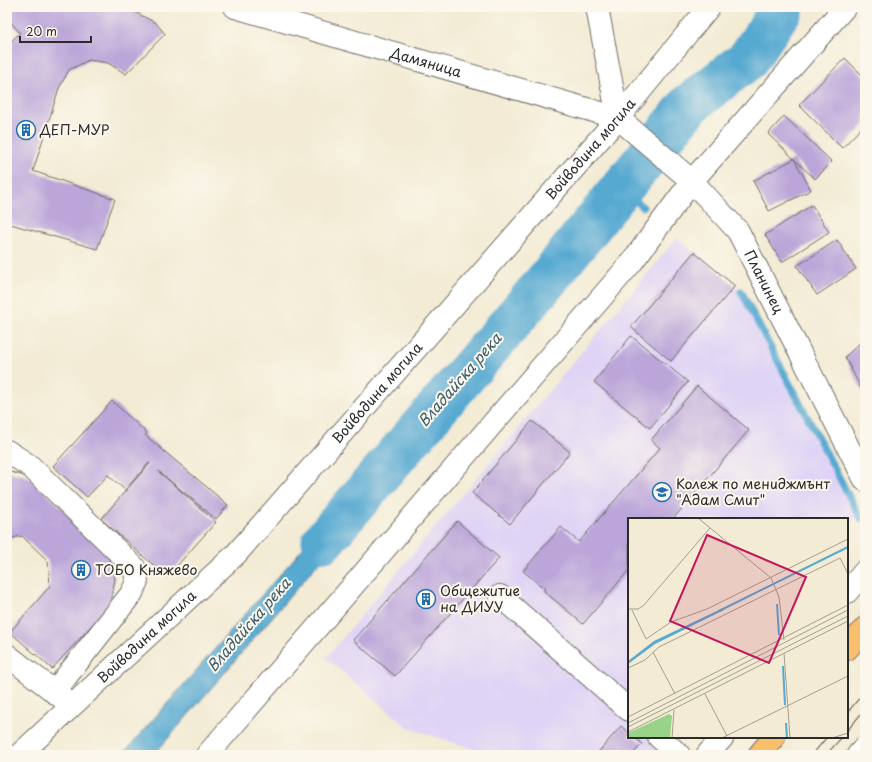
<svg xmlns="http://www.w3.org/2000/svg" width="872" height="762" font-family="'Playpen Sans',sans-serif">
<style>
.built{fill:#dfd4f5}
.water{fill:#56a9d1;stroke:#406a7e}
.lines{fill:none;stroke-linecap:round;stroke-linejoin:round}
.stream{stroke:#56a9d1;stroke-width:7}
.river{stroke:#56a9d1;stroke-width:43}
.building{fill:#bba5d9}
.minor-casing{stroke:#716e66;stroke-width:24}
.major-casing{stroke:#716e66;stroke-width:24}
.minor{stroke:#fff;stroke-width:22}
.major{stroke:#f9bf6d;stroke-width:22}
.tram{stroke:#2b2b2b;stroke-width:1}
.labels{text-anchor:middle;stroke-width:4;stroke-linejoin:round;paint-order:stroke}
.street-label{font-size:14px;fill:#2b2b2b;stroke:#fbf7ec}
.poi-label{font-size:14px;fill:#2b2b2b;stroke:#fbf7ec;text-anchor:start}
.water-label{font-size:15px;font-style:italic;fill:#3c5d6d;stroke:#fbf7ec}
.inset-river{fill:none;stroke:#56a9d1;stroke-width:2}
.inset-road{fill:none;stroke:#a39e90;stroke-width:1}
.view{fill:#c2185b;fill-opacity:0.15;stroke:#c2185b;stroke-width:2}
.inset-edge{fill:none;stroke:#2b2b2b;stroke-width:2}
</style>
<rect width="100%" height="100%" fill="#fbf7ec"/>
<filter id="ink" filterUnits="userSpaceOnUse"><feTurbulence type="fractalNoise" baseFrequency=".025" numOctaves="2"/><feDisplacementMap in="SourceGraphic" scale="8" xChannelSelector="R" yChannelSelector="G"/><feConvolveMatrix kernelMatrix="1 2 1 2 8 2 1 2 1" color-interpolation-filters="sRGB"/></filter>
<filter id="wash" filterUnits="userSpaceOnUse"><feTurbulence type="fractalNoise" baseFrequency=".012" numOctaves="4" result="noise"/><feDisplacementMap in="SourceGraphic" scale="16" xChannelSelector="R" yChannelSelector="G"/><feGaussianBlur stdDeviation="0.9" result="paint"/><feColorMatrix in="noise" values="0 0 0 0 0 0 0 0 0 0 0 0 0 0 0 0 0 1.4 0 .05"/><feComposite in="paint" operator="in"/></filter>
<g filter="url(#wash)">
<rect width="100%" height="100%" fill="#f3ebd4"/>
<!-- built -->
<path class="built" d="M677 238 735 286 857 516 847 528V519H629V737H674L660 755H492L409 728 326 658Z"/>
<!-- water -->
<path class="water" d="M354 490 370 503 154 755H122Z"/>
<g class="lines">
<!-- stream -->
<path class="stream" d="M621 188 643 207
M741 291 861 519"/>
<!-- river -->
<path class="river" d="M323 541 542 286 690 104 748 59 783 7"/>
</g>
<g id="blocks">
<!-- building -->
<path class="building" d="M10 7H125L156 23 165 34 126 74 108 63 89 60 69 70 59 88 33 171 115 199 97 249 7 223V50L9 43 20 33 7 18Z
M845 58 865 78V124L842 148 799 105Z
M784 116 832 162 815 179 768 134Z
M794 159 811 190 769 211 753 181Z
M812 205 829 232 782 262 765 235Z
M837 240 856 269 817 295 797 266Z
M694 252 735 286 671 361 631 327Z
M631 336 688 382 650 428 594 382Z
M865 338V396L845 357Z
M697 386 749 430 673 519H629V570L583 624 544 591 545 589 523 571 561 527 579 542 660 448 651 440Z
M112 401 147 433 145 435 228 505 216 519 158 471 216 522 167 577 101 519 150 463H149L125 490 108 475 87 497 53 466Z
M532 421 570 452 510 524 472 493Z
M7 471 29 477 106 550 115 579 110 605 52 669 10 632 50 586 48 561 22 536 7 539Z
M457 521 499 558 395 676 353 640Z
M621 726 629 733V737H634L642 744 632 755H596Z"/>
</g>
</g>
<g filter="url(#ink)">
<use href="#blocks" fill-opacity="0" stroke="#716e66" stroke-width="1"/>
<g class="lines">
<!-- minor casing -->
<g class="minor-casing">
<g id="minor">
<path id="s1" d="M235 7 618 118 692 181 738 231 865 480"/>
<path d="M597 7 618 118"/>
<path d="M7 451 30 466 134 567 137 581 132 593 54 692"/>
<path d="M847 592 865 571"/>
<path d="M500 596 629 710"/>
<path d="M7 655 65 700"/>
<path d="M659 737 679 755"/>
<path id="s2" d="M19 755 236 554 618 118 709 7"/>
<path d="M207 755 632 262 692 181 845 7"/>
<path d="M707 755 723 737"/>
<path d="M858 755 865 747"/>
</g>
</g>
<!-- major casing -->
<g class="major-casing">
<path id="major" d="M847 649 865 628
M759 755 774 737"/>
</g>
<!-- minor -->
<use href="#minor" class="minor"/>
<!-- major -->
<use href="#major" class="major"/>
<!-- tram -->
<path class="tram" d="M847 713 865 691
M847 731 865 709
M812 755 827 737
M826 755 842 737"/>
</g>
</g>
<!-- icons -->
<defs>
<g id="building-ring" transform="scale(1)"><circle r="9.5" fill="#fbf7ec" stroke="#1f6fb2" stroke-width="1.5"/><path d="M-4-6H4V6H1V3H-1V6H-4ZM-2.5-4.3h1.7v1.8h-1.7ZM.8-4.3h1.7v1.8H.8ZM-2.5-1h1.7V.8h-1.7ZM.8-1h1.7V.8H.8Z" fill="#1f6fb2"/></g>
<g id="school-ring" transform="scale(1)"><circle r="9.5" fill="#fbf7ec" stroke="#1f6fb2" stroke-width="1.5"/><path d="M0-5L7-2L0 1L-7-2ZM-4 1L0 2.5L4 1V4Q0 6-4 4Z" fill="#1f6fb2"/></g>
</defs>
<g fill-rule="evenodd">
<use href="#building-ring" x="26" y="130"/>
<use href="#school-ring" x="662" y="492"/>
<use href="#building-ring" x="81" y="570"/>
<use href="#building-ring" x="426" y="599"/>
</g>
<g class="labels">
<!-- street labels -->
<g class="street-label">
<text dy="5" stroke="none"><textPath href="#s1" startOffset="199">Дамяница</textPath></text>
<text dy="5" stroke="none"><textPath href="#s2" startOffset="834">Войводина могила</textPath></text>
<text dy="5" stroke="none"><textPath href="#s1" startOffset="621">Планинец</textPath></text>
<text dy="5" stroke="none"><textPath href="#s2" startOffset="510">Войводина могила</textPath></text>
<text dy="5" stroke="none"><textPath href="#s2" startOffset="174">Войводина могила</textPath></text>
</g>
<!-- poi labels -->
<g class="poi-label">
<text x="40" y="135">ДЕП-МУР</text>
<text x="676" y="489">Колеж по мениджмънт<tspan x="676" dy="16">"Адам Смит"</tspan></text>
<text x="95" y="575">ТОБО Княжево</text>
<text x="440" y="596">Общежитие<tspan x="440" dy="16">на ДИУУ</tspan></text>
</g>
<!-- water labels -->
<g class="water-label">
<text transform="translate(460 380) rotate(-49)" y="5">Владайска река</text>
<text transform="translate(249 625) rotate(-49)" y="5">Владайска река</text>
</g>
</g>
<!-- overview -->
<g transform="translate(628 518)">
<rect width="220" height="220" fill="#f3ebd4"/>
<path d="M41 196 44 198 42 220H0V215Z" fill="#98d387"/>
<path d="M95 90 96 92 27 126 0 146V143L26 123Z" fill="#56a9d1"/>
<path class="inset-river" d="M149 86 151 117M91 93 220 29M155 148 157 187M158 205 159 220"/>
<path class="inset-road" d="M70 0 143 60 151 79 156 122M0 91H10L16 87 82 10M4 92 18 121 43 104 79 91 220 21M25 134 47 176M156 135 162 220M0 150 17 142 31 129 212 40 220 56M77 176 99 218M0 199 220 87M0 205 220 92M0 209 220 98M0 214 220 103M44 220 46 192M94 220 220 158M204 220 220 215"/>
<path class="view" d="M79 17 178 59 141 145 42 103Z"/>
<rect width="220" height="220" class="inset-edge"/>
</g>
<!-- margin -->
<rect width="872" height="762" fill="none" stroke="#fbf7ec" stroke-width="24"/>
<!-- scale -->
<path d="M20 36v6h71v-6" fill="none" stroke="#2b2b2b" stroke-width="2"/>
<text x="26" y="36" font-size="12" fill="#2b2b2b" stroke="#fbf7ec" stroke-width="3" paint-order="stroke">20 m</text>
</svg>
